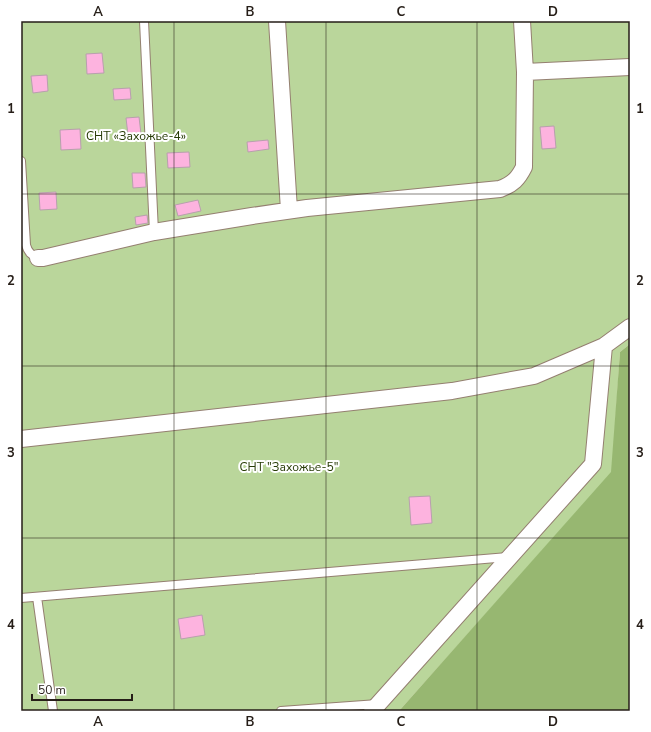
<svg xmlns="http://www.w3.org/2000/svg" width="651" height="732" font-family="'Nunito Sans',sans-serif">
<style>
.green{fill:#bad69b}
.forest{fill:#97b771}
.building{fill:#fdb3df;stroke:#b8a0ad}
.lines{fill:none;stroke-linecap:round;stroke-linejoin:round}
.service-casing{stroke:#947f70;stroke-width:10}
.minor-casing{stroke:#947f70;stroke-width:18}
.service{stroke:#fff;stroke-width:8}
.minor{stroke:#fff;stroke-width:16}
.grid{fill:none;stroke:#261e18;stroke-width:1;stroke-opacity:0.55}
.labels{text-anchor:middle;stroke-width:4;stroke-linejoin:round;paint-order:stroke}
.park-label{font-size:12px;fill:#273b06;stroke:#fff}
.neatline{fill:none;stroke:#261e18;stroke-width:1.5}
.grid-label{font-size:13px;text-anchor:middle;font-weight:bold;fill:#261e18}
</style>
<rect width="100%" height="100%" fill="#fbe9dc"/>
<!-- green -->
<path class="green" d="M21 21H630V344L620 352 612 472 399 711H21Z"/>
<!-- forest -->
<path class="forest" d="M630 344V711H399L611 472 620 352Z"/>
<!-- building -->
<path class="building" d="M102 53 104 73 87 74 86 54Z
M47 75 48 91 33 93 31 76Z
M130 88 131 99 114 100 113 89Z
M139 117 141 134 128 135 126 118Z
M554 126 556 148 542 149 540 127Z
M80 129 81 149 61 150 60 130Z
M268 140 269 149 248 152 247 142Z
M189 152 190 167 168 168 167 153Z
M132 173H145L146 187 133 188Z
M56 192 57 209 40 210 39 193Z
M198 200 201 211 178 216 175 205Z
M147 215 148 223 136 225 135 217Z
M430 496 432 523 411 525 409 497Z
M202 615 205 635 181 639 178 619Z"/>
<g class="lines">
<!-- service casing -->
<g class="service-casing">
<path id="service" d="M144 21 154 232
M21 161 26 245C28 252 31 255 38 258
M37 597 53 711
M21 598 508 557
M281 711 378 704"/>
</g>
<!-- minor casing -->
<g class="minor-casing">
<path id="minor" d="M277 21 289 210
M525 72 630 67
M38 258H43L154 232 252 216 307 208 500 189C513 184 518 179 524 167L525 72 522 21
M21 439 452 391 534 376 604 346 630 327
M372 711 593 464 604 346"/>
</g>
<!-- service -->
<use href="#service" class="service"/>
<!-- minor -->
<use href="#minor" class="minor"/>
</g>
<!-- grid -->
<path class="grid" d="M174 21V711M326 21V711M477 21V711M21 194H630M21 366H630M21 538H630"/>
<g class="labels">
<!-- park labels -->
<g class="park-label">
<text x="136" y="140">СНТ «Захожье-4»</text>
<text x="289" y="471">СНТ "Захожье-5"</text>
</g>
</g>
<!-- border -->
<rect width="651" height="732" fill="none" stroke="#ffffff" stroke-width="44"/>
<!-- scale -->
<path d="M32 694v6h100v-6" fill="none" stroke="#261e18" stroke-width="2"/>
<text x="38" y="694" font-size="12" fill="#261e18" stroke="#ffffff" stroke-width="3" paint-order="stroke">50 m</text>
<rect x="22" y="22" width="607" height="688" class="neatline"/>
<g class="grid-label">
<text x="98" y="16">A</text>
<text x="250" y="16">B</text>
<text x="401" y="16">C</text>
<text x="553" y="16">D</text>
<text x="11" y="113">1</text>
<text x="640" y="113">1</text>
<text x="11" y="285">2</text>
<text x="640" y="285">2</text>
<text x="11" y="457">3</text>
<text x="640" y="457">3</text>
<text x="11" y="629">4</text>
<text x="640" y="629">4</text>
<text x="98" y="726">A</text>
<text x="250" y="726">B</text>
<text x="401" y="726">C</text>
<text x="553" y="726">D</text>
</g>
</svg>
